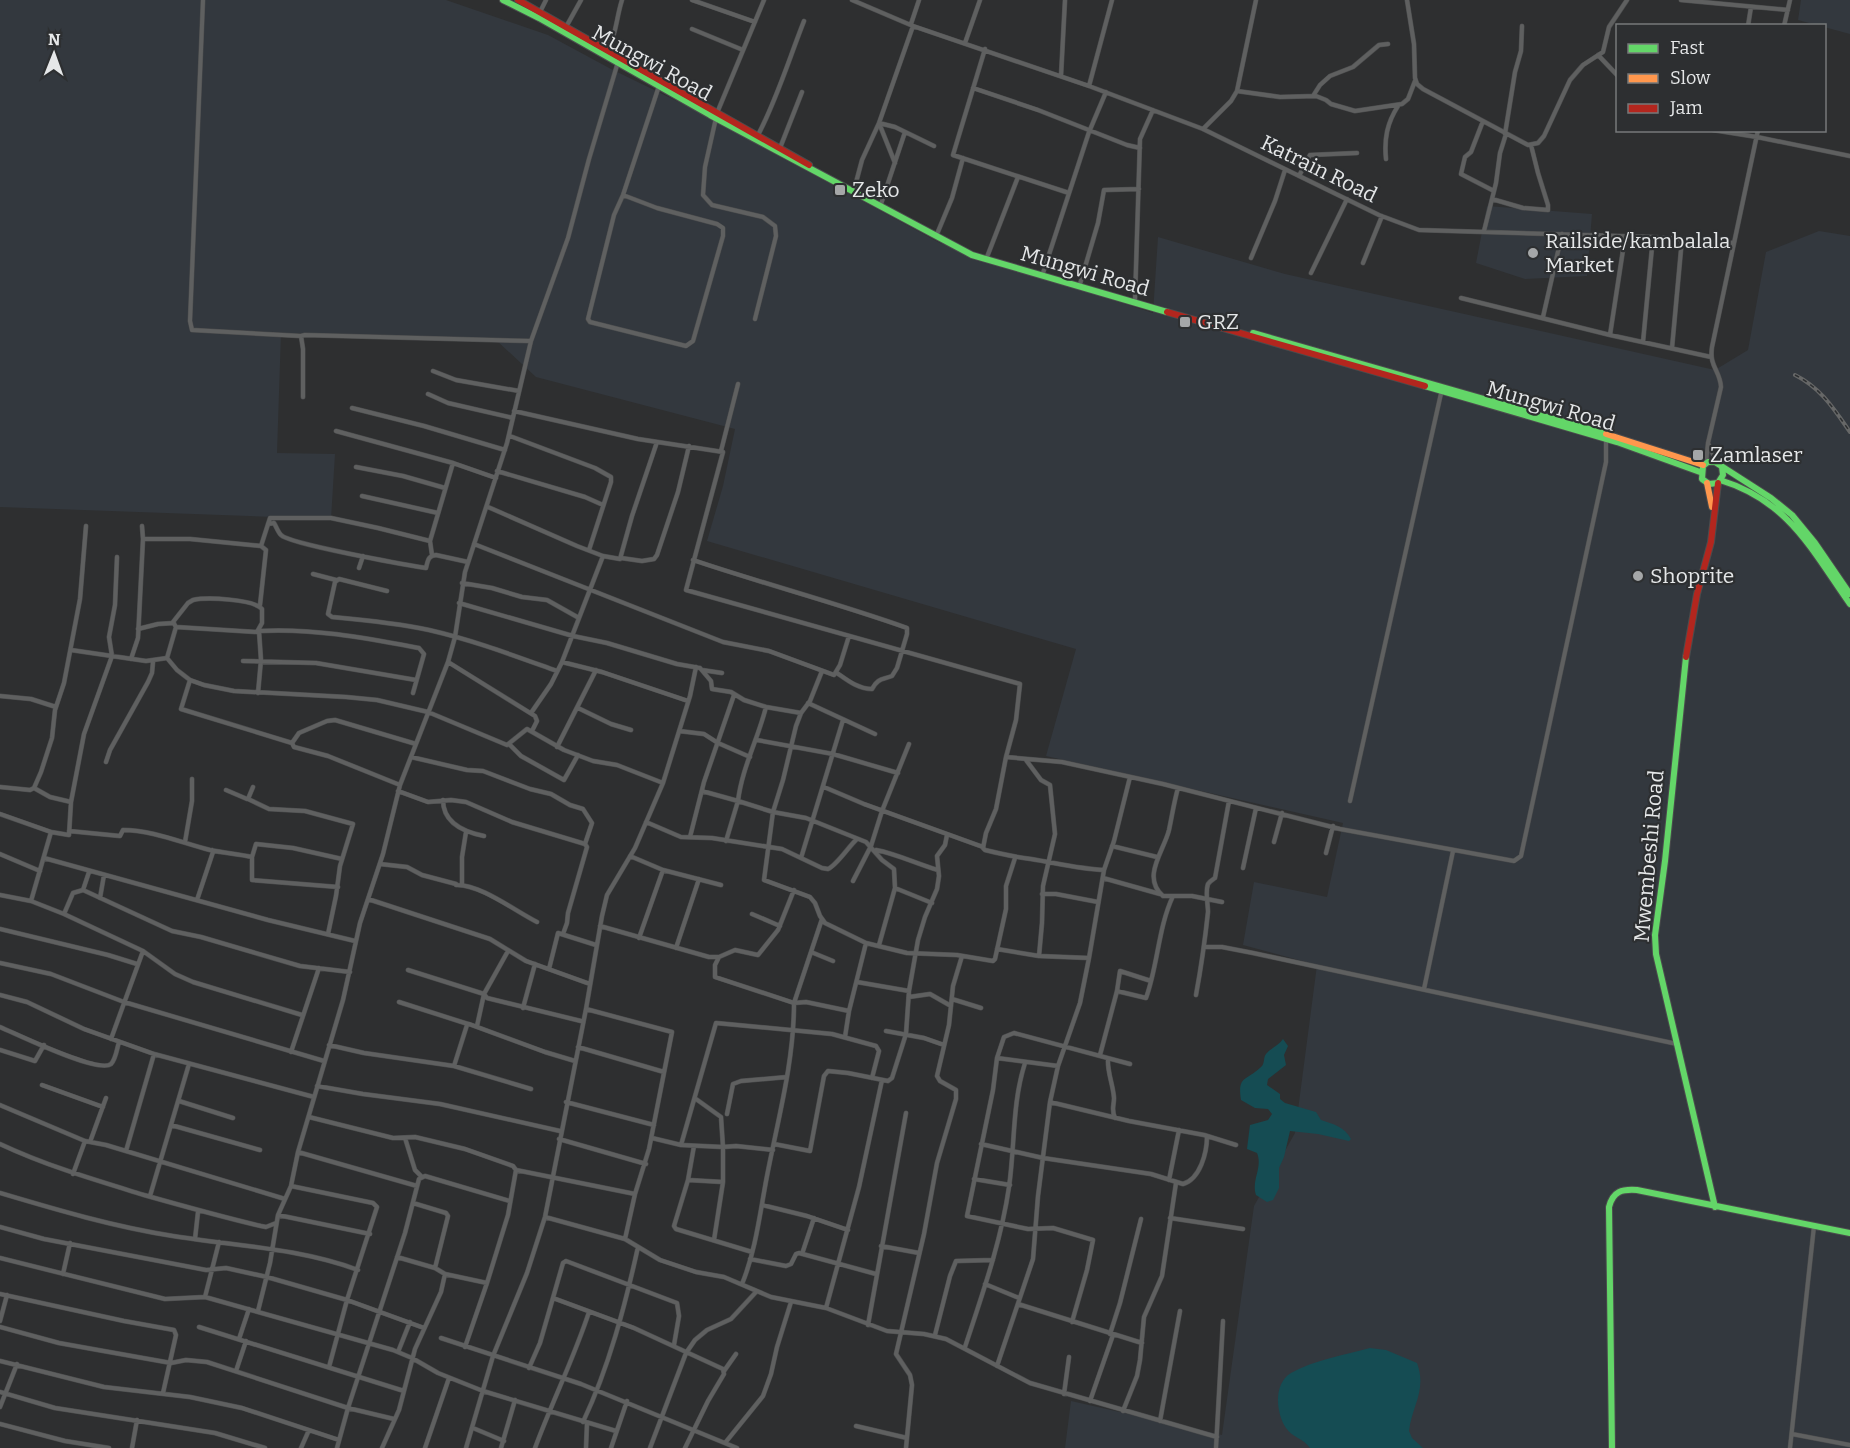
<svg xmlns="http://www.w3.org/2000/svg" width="1850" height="1448" font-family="Bitter,serif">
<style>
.built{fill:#33383e}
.water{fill:#154c53}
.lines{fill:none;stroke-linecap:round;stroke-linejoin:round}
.street-casing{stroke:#4b4c4d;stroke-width:5}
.fast-casing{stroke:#4b4c4d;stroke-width:8}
.slow-casing{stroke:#4b4c4d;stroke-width:8}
.jam-casing{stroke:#4b4c4d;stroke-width:8}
.street{stroke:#5f6060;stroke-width:4}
.fast{stroke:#63d668;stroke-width:6}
.slow{stroke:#ff974d;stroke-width:6}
.jam{stroke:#b3261e;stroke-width:6}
.rail-casing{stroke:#666767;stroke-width:4}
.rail{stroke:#2d2f31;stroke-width:1.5;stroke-dasharray:4.5;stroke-linecap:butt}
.poi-dot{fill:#a5a7a8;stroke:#2d2f31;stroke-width:2}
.labels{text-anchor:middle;stroke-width:4.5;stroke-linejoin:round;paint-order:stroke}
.street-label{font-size:21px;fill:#e5e7e8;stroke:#2d2f31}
.poi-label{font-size:21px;fill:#e5e7e8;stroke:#2d2f31;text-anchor:start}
</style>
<rect width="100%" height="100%" fill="#2e2f30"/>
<!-- built -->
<path class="built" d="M0 0H446L548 35 611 69 685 105 940 243 1153 313 1158 237 1285 274 1715 370 1748 350 1766 252 1819 231 1850 236V1448H1065L1071 1401 1222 1435 1254 1206 1295 1133 1317 965 1243 945 1254 882 1327 897 1343 823 1046 756 1076 649 707 541 723 486 735 429 536 377 496 340 281 333 277 453 335 454 331 519 0 507Z
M1801 0H1850V34L1798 20Z
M1487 206 1592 214 1587 276 1525 279 1476 263Z"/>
<!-- water -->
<path class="water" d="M1283 1039 1288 1046 1284 1055 1286 1065 1268 1079 1267 1085 1280 1094V1099L1285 1103 1316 1112 1321 1120C1333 1124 1345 1127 1351 1139L1349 1141 1318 1134 1290 1131 1284 1157 1279 1168V1188L1273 1200 1267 1202 1256 1195C1251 1180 1263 1168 1257 1153L1247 1149 1250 1125 1268 1120 1272 1114 1268 1109 1255 1108 1241 1100C1237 1075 1247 1081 1261 1067 1265 1064 1263 1058 1266 1054 1271 1048 1279 1045 1283 1039Z
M1370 1348 1386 1350 1417 1363C1427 1390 1412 1406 1409 1431L1412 1438 1423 1448H1310C1304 1439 1292 1437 1286 1428 1276 1413 1273 1384 1291 1373 1314 1360 1345 1355 1370 1348Z"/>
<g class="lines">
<!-- street casing -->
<g class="street-casing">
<path id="street" d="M203 0 190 321 192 330 301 336 305 335 531 341
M692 0 755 22
M852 0 913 26 1089 86 1203 129 1379 215 1419 230 1653 237 1734 243
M1407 0 1414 44 1415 78 1417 84 1423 89 1528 145 1538 143 1544 136 1570 80 1583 65 1603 52 1609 27 1627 0
M1681 0 1788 10
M540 12 546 0
M911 24 919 0
M1748 26 1751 7
M1784 26 1790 0
M566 27 581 0
M692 29 743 50
M965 43 980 0
M985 49 953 155 1069 193
M608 51C617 31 616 19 622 0
M1598 55 1618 76
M1061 76 1065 0
M1089 86 1112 0
M973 88 1038 110 1127 145 1140 148
M1237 91 1280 97 1316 96 1326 100 1331 104 1355 111 1402 104 1408 99 1415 81
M1313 96 1320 85 1330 76 1353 67 1379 45 1388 44
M717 113 764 0
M716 118 705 167 703 195 712 205 763 217 775 226 776 236 755 319
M1483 121 1471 152 1465 157 1461 174 1494 191
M879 123 895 127 934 146
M879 123 895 163
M1203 129 1231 101 1237 91 1256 0
M1713 130 1757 137 1850 156
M1505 134 1515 72 1521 51 1522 26
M758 135C777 99 789 59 804 21
M780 148 802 92
M1386 159C1384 139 1387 123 1398 106
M1299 176 1310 155 1357 153
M854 190 862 160 879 123 913 26
M623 195 657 208 717 224 723 228V236L693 341 686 346 590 322 588 319 614 215 623 195 659 86
M1492 199 1523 208 1548 210V205L1538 173 1531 145
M881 204 905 132
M1484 231 1496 183 1500 153 1506 134
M937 234 952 198 963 158
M987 257 1018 177
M1251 258 1275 201 1285 170
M1363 263 1382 216
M1043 273 1089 132 1106 92
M1311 273 1347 199
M1080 284 1098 223 1104 190 1139 189
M1461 298 1610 335 1625 237
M1135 300 1140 139 1153 110
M1543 317 1562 234
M1610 335 1711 357
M301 336 303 349V397
M1643 342 1653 237
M1672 348 1682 239
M433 371 456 380 519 391
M428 394 448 403 513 418
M352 408 424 426 505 450
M514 411 638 439 723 452 686 590 1020 684 1016 720 1006 757 996 809 986 833 983 848 985 850C1001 854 1015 857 1031 859 1056 863 1079 869 1104 870
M336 431 453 463 496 478
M510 436 595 468 611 477V482L589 550
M1708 443 1716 461
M721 451 738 384
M1706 463 1708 443 1721 387C1720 370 1709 367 1712 347L1758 130
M356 467 403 476 445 488
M497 471 585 497 603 505
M362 496 438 513
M488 507 577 546 603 556 620 559 632 516 657 442
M268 524 274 523C276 526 278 532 281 535 289 544 407 565 426 568 428 560 428 556 436 555L468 562
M143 539H190L261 546 266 550 260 605
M474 544 723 642 769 651 834 675 840 665 849 636
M261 546 270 518H331L378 528 430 541
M432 555 430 541 453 463
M621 558 642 561 654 559 657 555 678 492 689 446
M693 560C764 584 837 603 907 628V634L897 668 892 676C882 680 878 678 872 689 858 689 847 680 837 673
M359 568 363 556
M313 574 336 580
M462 583 492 588 522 597 547 600 579 618
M387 591 339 579 335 582 328 614 332 617C365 620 397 623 429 630 473 640 515 656 557 671
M459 603 573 636 607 643 677 664 700 668 711 681 712 689 731 692 744 700 766 707 801 713
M138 629 158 624 174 623
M71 650 146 661 167 658
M167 658 177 670 190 680 204 685 234 691 346 697 377 700 428 712 507 745 527 729 564 750 593 761 617 765 663 783
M167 658 176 627 173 622 188 603 193 600C207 597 253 599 262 609V623L257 632 176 627
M131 659 138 638 143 539 142 526
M243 661 316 663 416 680
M448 662 535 716 537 721 532 731
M562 662 602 672 688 701
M702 670 722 673
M822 671 810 701 801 713 796 726 783 780 773 812 764 880 810 897 815 903 820 916 825 923 866 943 907 953 957 955 993 961 995 959 1006 909V886L1015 858
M190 680 181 709 292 743
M258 693 261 660 259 631C313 628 365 638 419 648L424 654 413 693
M0 696 31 699 56 707
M808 703 875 734
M766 707C758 739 742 768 738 801L773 812 806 818 866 842 882 860 894 869 895 888 879 945
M578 708 611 724 631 730
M531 713 551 684 562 662 603 556
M679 731 704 734 718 743 750 757
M757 740 833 754 898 773
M509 744 521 756 564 780 578 755
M557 747 596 670
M411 757 467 770 483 771 530 789 551 794 570 805 583 809 592 823 585 844
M1006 757 1062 762 1163 784 1340 829 1514 861 1521 856 1606 462V439
M1026 760 1041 780 1050 785 1055 834 1043 886 1042 923 1039 956
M106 762 110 750 148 682 152 673 153 662
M400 785 328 756 294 747 292 743 299 733 327 721 335 720 416 744
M0 787 30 790 34 788 41 772 52 738 55 710 64 683 80 599 86 526
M253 787 248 799 269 809 305 811 353 824 340 866 336 896 328 934
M824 787 864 804 983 847
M34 788 50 797 71 802
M1178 788C1174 802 1172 816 1169 830 1164 851 1141 877 1163 896H1192L1222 902
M226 790 247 799
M398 791 428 802 451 800 466 802 512 822 585 844 587 847 568 913 567 923 563 934
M702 791 738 801 726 841
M443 800C443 823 464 832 484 836
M1350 801 1442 389
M0 814 51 832 69 835 71 802 84 734 112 656 109 637 115 605 117 557
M646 822 681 837 712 838 782 849 822 868 828 869C837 865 849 846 857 839
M69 831 120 836 123 830C152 830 182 843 210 850 224 853 238 854 252 857
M690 837 704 782 734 695
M185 842 192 801V779
M1274 842 1282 813
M1112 846 1157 857
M876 850C897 854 917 864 938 870
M1326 853 1333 826
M0 854 40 871
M630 856 663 870 721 885
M44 858 268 920 355 941
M801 858 843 720
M380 864 407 867 422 875 456 884
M1243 868 1256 808
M1103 878 1160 894
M853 881 871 846 882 811 909 744
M456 885C480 884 515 911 537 922
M462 885V857L466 832
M338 887 252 880V857L256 844 293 848 342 859
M895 888 932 903
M83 890 89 872
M1042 894H1056L1098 902
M0 895 31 901 64 914 143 951 175 974 193 982 302 1015
M100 898 104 875
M368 899 490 939 526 961 590 984
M197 900 213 852 212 850
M31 901 51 832
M64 914 73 893 83 890 172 931 201 937 300 966 350 972
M752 914 780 926
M600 926 709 957H719L735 950 758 955 778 930 794 890
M0 929 108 955 137 964
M639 938 663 870
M1204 947H1222L1253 953 1677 1044
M676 948 699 879
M508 951 484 994 487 998 581 1021
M811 952 833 961
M719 957 715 965V977L794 1003 822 919
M1089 958 1104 870 1114 841 1130 777
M0 963 51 974 124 1002 324 1061
M549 969 558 933 596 945
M408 970 484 994 477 1026
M857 982 909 991
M1424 989 1453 851
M1117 991 1146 998C1158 965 1158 928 1173 896
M0 995 27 1002 84 1029 154 1054 314 1097
M1196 995C1201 968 1205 940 1208 912 1208 904 1205 892 1208 884 1210 881 1212 880 1215 878L1229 801
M909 997 930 994 951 1006
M952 999 981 1008
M399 1002 468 1024
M523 1008 535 964
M586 1009 672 1032 649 1149 635 1194 625 1239
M0 1027C17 1034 98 1074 111 1064 116 1059 117 1048 119 1042
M886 1031 924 1038 944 1045
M845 1037 849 1011 866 943
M111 1039 143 951
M329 1045 364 1053 454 1066 531 1089
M578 1047 664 1072
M0 1050 35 1061 44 1045
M291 1052 319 968
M1100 1055 1117 991 1120 971 1151 981
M997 1058 1058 1066
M1108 1058C1107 1072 1113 1084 1114 1098 1114 1106 1111 1110 1115 1118
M454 1066 467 1025 469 1024 545 1052 575 1061
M42 1085 103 1107
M317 1086 363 1094 440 1104 560 1131
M696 1099 721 1117 723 1147 736 1146 773 1150
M179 1101 233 1118
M566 1102 654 1125
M1050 1102 1129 1121 1204 1135 1236 1145
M0 1105 85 1141 106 1145 285 1199
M727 1114 733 1084 741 1081 787 1077
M309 1117 393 1138 415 1137 465 1149 513 1166 516 1170 635 1194
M171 1125 260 1150
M405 1138 415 1170 421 1176
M652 1138 681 1145
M559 1139 646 1164
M90 1142 106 1098
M0 1144C47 1166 95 1180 144 1195 183 1206 222 1217 261 1226L266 1227 276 1223
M774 1144 810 1151 824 1076 828 1071 848 1073 888 1081 892 1078 906 1034 909 991 918 940 925 917 937 889 939 876 937 856 945 845 947 835
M981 1144 1043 1158 1151 1174 1183 1184C1200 1179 1207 1153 1207 1136
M694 1146 688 1180 674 1226 676 1229 752 1252
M126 1151 154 1054
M298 1152 417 1186
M73 1174 85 1141
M974 1179 1010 1185
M688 1180 723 1182
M1169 1180 1179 1130
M291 1186 373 1203 377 1207 347 1300 329 1367
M0 1193C57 1210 115 1227 173 1236 235 1246 299 1248 358 1270
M150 1196 189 1064
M413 1203 446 1213 448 1216 435 1268
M762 1205 807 1216 848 1230
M278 1215 370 1234
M545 1217 625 1239 660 1260 696 1272 724 1277 771 1297 826 1308 887 1331 924 1334 946 1339 1030 1383 1217 1437
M1170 1218 1243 1229
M0 1227 44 1239 206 1270 226 1268 267 1277 347 1300 424 1328
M195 1239 198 1212
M714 1240 723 1182V1147L681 1145 716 1023 832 1034 876 1046 879 1051 872 1078
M881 1246 919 1253
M802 1254 814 1218
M397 1257 435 1268 445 1274 487 1283 465 1347
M0 1258 165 1299 205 1297 393 1350 412 1358 438 1373 483 1391 616 1431
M750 1259 786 1266 791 1264 796 1254 799 1253 876 1274
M63 1274 70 1243
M487 1283 508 1215 516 1170
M742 1284C756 1250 760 1212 767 1176 778 1119 794 1062 794 1003L806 1002 849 1011
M985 1284 1019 1298
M0 1294 124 1321 174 1330 176 1335 163 1393
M205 1297 219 1242
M553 1298 634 1328 723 1369 724 1374 708 1401 685 1448
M1018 1304 1142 1343
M826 1308 859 1187 882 1080
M258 1311 270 1263 278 1215 291 1186 298 1152 343 1000 360 923 383 854 400 785 448 662 455 637 465 572 507 443 531 341 568 238 589 159 618 62
M0 1321 7 1295
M1072 1322 1087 1270 1093 1240 1053 1228 1028 1229 967 1216 993 1090 997 1058 1004 1037 1014 1033 1130 1064
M868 1325 906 1113
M0 1327 59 1343 98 1350 171 1363 186 1360 207 1362 348 1408 394 1419
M199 1327 404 1391
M1110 1334 1120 1303 1141 1219
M935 1335 950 1276 956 1261 993 1260
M441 1338 581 1384 737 1448
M239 1339 249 1309
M965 1347C982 1295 1001 1242 1009 1187 1015 1146 1012 1103 1025 1063
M398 1352 410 1322
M0 1361 104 1387 190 1397 242 1408 339 1440
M997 1366 1033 1259 1038 1196 1050 1102 1058 1066 1080 1003 1089 958 1039 956 997 949
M529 1368 540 1343 563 1263 566 1261 677 1303 679 1316 674 1345
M236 1371 246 1341
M724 1371 736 1354
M0 1392 55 1408 215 1433 265 1448
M1064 1394 1069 1357
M1090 1401 1113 1335
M0 1407 17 1364
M1123 1411 1137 1376 1140 1360 1144 1317 1162 1276 1176 1183
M1160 1421 1180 1311
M583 1422C609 1367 625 1306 638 1247
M0 1424 65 1441 109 1448
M856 1426 907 1438
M473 1428 504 1441
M1792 1434 1850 1445
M725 1443 763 1396 771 1374 777 1347 791 1302
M132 1448 137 1420
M301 1448 309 1430
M337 1448 348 1408 405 1233 419 1179 425 1176 510 1201
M382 1448 399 1410 415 1349 441 1292 445 1274
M425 1448 449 1378
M466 1448 493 1356 527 1273 545 1217 586 1009 602 916 607 895 635 848 663 783 690 696 696 667
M501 1448 515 1400
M535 1448C552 1402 574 1358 589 1312
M586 1448 587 1423
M611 1448 627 1401
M650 1448 686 1353 695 1340 707 1330 731 1319 756 1292
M906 1448 912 1385 910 1375 896 1354 924 1234 937 1163 956 1099V1090L940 1081 937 1076 949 1025 953 986 962 956
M1216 1448 1223 1321
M1790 1448 1814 1226"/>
</g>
<!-- fast casing -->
<g class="fast-casing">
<path id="fast" d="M503 0 539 18 710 115 972 255 1167 312
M1253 333 1606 434
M1425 386 1617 442 1700 472
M1722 467 1723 475 1718 483 1709 484 1702 479 1703 466 1708 462H1715L1771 498 1792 515 1815 543 1850 594
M1720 480C1789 501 1811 549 1850 604
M1686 657 1665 861 1655 935 1656 954 1715 1207
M1612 1448 1609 1207C1613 1191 1622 1189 1637 1190L1850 1233"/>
</g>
<!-- slow casing -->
<g class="slow-casing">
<path id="slow" d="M1606 434 1703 465
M1707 483 1712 507"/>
</g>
<!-- jam casing -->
<g class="jam-casing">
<path id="jam" d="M518 0 809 165
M1167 312 1425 386
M1686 657 1697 594 1711 542 1718 483"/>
</g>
<!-- street -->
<use href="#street" class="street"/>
<!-- fast -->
<use href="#fast" class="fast"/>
<!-- slow -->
<use href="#slow" class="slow"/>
<!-- jam -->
<use href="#jam" class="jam"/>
<!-- rail casing -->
<g class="rail-casing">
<path id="rail" d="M1795 375C1821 388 1834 409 1850 432"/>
</g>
<!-- rail -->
<use href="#rail" class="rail"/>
</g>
<!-- markers -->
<g class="poi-dot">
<rect x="834" y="184" width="12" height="12" rx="3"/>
<circle cx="1533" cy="253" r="6"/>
<rect x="1179" y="316" width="12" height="12" rx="3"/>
<rect x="1692" y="449" width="12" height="12" rx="3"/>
<circle cx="1638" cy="576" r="6"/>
</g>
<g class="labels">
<!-- street labels -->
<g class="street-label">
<text transform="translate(652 63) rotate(29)" y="7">Mungwi Road</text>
<text transform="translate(1319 169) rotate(26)" y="7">Katrain Road</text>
<text transform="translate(1085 271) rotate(16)" y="7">Mungwi Road</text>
<text transform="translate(1551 406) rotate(16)" y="7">Mungwi Road</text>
<text transform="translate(1649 856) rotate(-85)" y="7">Mwembeshi Road</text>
</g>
<!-- poi labels -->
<g class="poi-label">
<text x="852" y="197">Zeko</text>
<text x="1545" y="248">Railside/kambalala<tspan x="1545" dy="24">Market</tspan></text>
<text x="1197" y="329">GRZ</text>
<text x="1710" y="462">Zamlaser</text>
<text x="1650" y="583">Shoprite</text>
</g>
</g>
<!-- legend -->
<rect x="1616" y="24" width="210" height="108" fill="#2d2f31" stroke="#77797a" stroke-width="1.5"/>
<rect x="1628" y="44" width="30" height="9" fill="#63d668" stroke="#77797a" stroke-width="1.5"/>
<text x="1670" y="54" font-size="18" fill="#e5e7e8">Fast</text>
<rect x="1628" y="74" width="30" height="9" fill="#ff974d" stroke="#77797a" stroke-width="1.5"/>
<text x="1670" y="84" font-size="18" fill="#e5e7e8">Slow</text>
<rect x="1628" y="104" width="30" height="9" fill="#b3261e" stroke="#77797a" stroke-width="1.5"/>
<text x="1670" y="114" font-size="18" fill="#e5e7e8">Jam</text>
<!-- north arrow -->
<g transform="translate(54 54) rotate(1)" stroke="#2d2f31" stroke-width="4.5" paint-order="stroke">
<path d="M0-4.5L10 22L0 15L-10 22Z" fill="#e5e7e8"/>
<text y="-9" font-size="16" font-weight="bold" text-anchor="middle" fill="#e5e7e8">N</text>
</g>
</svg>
